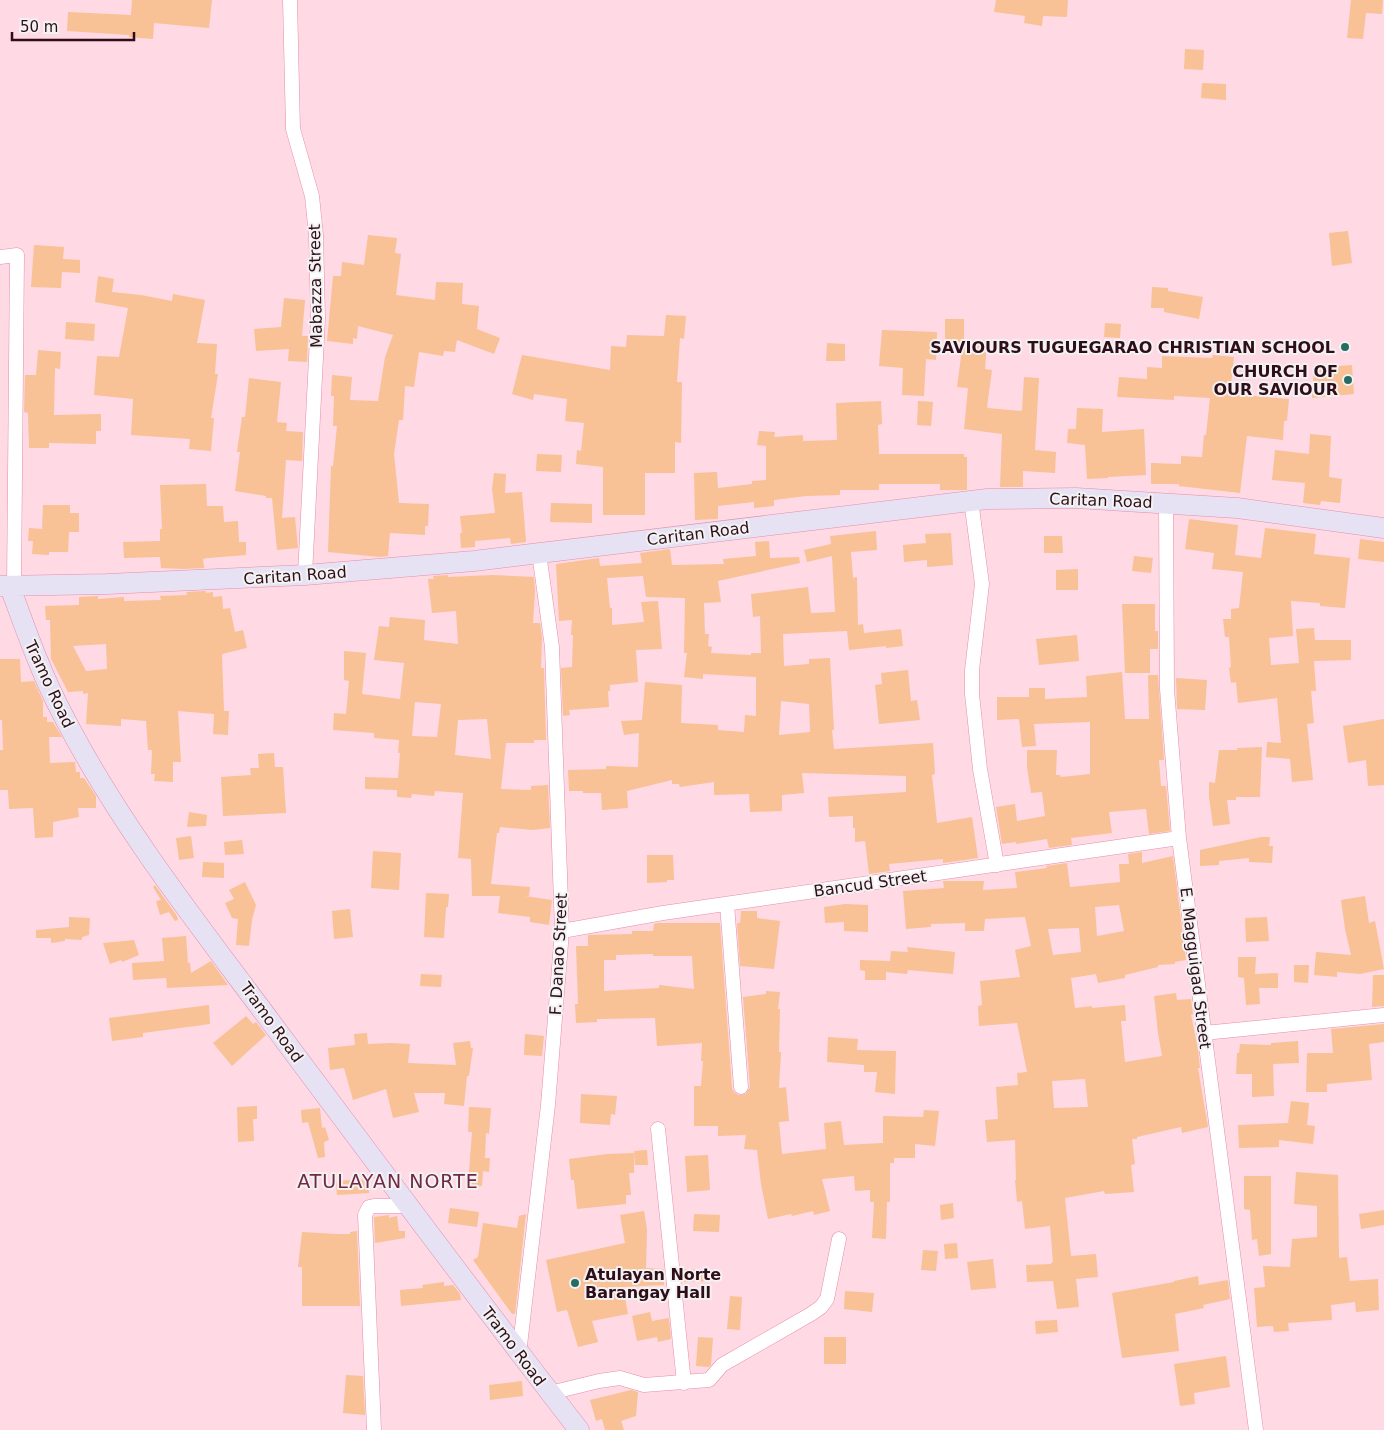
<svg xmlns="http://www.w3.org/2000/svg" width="1384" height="1430" font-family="'DejaVu Sans',sans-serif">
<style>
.building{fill:#f8c196;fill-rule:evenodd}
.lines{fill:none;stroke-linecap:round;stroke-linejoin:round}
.street-casing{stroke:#e58eaa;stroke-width:15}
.secondary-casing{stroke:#e58eaa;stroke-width:21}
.street{stroke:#fff;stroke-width:14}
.secondary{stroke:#e7e1f4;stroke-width:20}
.poi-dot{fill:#276c60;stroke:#f2f2f2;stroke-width:2}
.labels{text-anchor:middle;stroke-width:4;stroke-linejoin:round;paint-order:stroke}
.street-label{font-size:16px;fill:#2f0e1a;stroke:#f2f2f2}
.poi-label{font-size:16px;font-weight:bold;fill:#2f0e1a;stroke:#f2f2f2;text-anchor:end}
.quarter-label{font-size:19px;letter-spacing:1px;fill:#732845;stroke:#f2f2f2}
</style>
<rect width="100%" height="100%" fill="#ffd9e4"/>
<!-- building -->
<path class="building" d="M132 0H212L209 28 154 23 153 39 129 37V35L67 31 68 12 131 15Z
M996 0H1068L1067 17 1043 16 1042 26 1024 23 1025 16 994 12Z
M1351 0H1383L1382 14 1366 13 1363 39 1347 38Z
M1185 49 1204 50 1203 70 1184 69Z
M1202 83 1226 84V100L1201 98Z
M1348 231 1352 263 1332 266 1329 233Z
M368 235 397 238 395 253 401 254 396 295 435 300 436 282 463 283 462 304 479 306 477 329 500 338 494 354 457 340 455 352 444 351 443 356 419 352 414 387 405 386 403 420H399L394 454 399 503 429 504 428 526H425V535L390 533 388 556 380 557 328 552 331 466H333L337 426H333L334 396H331L332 375 352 377 350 400 378 401 385 357 393 335 358 326 357 339 353 338V344L327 341 333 276H341L342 262 364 265Z
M34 245 64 247 63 259 80 260V273L62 272 61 288 31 287Z
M98 276 114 279 112 292 141 295 172 301 173 294 205 300 197 343 217 344 215 374H218L211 418H214L211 451 189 449 190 439 131 435 133 399 94 395 97 356 119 357 128 308 95 302Z
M1152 287 1168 288V291L1203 297 1199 319 1164 312V308H1151Z
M284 298 305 300 302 336H308L307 362 288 361 289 349 256 351 254 329 281 327Z
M666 315 686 316 684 339 680 338 677 382H682L681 443 675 442V473H645V515H603V467L576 464 577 450 581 451 584 423 565 421 567 399 534 394 533 400 512 394 522 355 610 370 611 346 626 347 627 335 664 336Z
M945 319H964V340L987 342 985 369 992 370 987 407 988 408 1022 411 1024 377 1039 378 1035 450 1056 452 1055 473 1023 471V487H1000L1002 434 964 429 968 388 957 387 963 342H945Z
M66 322 95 324 94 341 65 339Z
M1105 323 1121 324 1120 338 1104 337Z
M882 330 937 332 936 360 926 359 924 396 902 395 903 368 879 366Z
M827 343 845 344V361H826Z
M38 350 61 352 60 369 55 368 54 415 101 414V431H96V444L49 443V448H29L28 413 24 412 25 375H36Z
M1213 355 1234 357 1230 394 1289 399 1287 421H1284L1283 440 1247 436 1240 493 1179 486V484H1151V463L1181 464V456L1202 457 1204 435H1206L1210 398 1174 396V400L1117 397 1119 377 1147 379V367L1162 368V356L1212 358Z
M1352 365 1354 394 1312 398 1314 368Z
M249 378 281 382 277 422 287 423 286 431 303 432 302 461 286 460 282 518 295 517 298 548 277 550 272 498H266V496L235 491 240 452H237L242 417H245Z
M881 401 882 424 878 425 879 454H964V457H967V490H940V484H879V490H840V495L806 496 774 500V506L754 508V502L718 506V519L695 520 694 473 717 472 718 488 752 484V481L766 480V446L757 445 759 431 775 432 774 437 803 435V441L837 440 836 403Z
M918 401 933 402 931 426 917 425Z
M1077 408 1103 409 1102 432 1144 429 1146 475 1108 477V478L1087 479 1085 445 1067 443 1068 429H1076Z
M1310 434 1331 436 1329 477 1342 479 1340 503 1321 501 1320 505 1303 503 1305 483 1272 480 1275 450 1309 454Z
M537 454 562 455 561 472 536 471Z
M494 473 506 474 505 493 522 492 526 542 511 544 510 538 475 541V547L461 548 460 533H462L460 516 495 513 492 489Z
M206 484 207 506H223L224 522 238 521 239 542H246V555L208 558 203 559 204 568 184 569 161 568 160 557 124 558 123 542 160 541V529H162L160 485Z
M551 503 592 504V523L550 522Z
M43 505H70V513H79V532H69L68 552H49V555L32 554 33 541H28L29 528 42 529Z
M1189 519 1238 525 1235 555 1261 558 1265 528 1316 534 1314 554 1350 558 1345 608 1320 606V603L1291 601 1293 636 1269 638 1271 665 1299 663 1296 629 1314 628 1315 640H1351V660L1314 661 1316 691H1311L1314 723 1307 724 1313 780 1292 782 1290 759 1266 757 1267 742 1281 743 1277 698 1238 703 1236 682 1231 683 1229 668 1231 667 1229 637H1225L1223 619H1231V609L1239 608 1243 572 1212 569 1214 553 1185 549Z
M876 531 877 550 851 552 853 578 857 577 858 625 863 624 864 633 901 629 903 646 886 648V646L849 650 847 631 783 634 784 666 809 664V659L830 658 834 730H832L834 749 933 743 935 774 932 775 937 823 972 817 978 858 943 863V859L889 864 890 871 869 874 865 841 855 842V828H853V816L829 817 828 797 906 792V776L802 773 804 793 782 795V811L750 812 749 794 714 795V782L680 787 679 784H672V780L627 791 628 808 602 810 601 793H583V791H569L568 770 606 769V766L638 767 639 733 624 735 621 721 642 720 645 682 682 685 681 723 718 725V730L744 732 745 715 756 716V677L703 674V679L684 677 687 653H684L685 598 646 597 643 576 607 578 610 608H612V625L644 622 641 602 658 601 662 649 636 650 638 682 610 685V691H608L609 707 569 710 570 715 563 716 561 668 572 667 573 635H571L572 620 559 621 556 564 599 558 600 566 642 563 640 553 670 549 672 565 724 564 723 559 756 556 755 542 769 541 770 558 799 557 800 563 718 581 721 602 704 603 705 634H709L708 646 712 647 711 653 751 655V653H761L760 616 753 617 751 594 808 587 811 613 835 612 832 556 807 562 804 550 831 544 830 536ZM781 701 809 704 810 732 779 735Z
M951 533 953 565 927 567V560L904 562 903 545 926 543 925 534Z
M1044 536H1062L1063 553H1044Z
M1360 539 1384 542V562L1358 559Z
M1134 556 1153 558 1151 573 1132 571Z
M1078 569V590H1056V570Z
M448 575V577L492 575 534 577 535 590 533 623H540L542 637 541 668H544L546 740H534V743H506L501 789 531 790V786L548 785 550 828 533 830 500 827 499 833H497L491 884 530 887 529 896H525L552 900 549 925 530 922V917L498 913 500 896H472L471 859 458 858 463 793 435 791 434 796 412 794 411 798 397 797V790L365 789V777L398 778 400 753H398L399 740 374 738V733L333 730 334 713 346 714 349 681 344 680V651L366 653 362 694 400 699 404 663 374 660 379 626 389 627 390 617 425 620 424 640 458 644 456 611 432 613 428 579H434L433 576ZM415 702 441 704 437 737 412 736ZM487 719 491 759 455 755 458 720Z
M206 591V593L213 592V597L222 596 223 609 230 608 235 632 243 630 247 648 222 654 224 711H229L228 735 213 734 214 714 178 711 181 762H173V782L154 781 155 774H151L152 750H148L146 721 121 719V726L86 724 88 693 83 694V691L68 692 51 659 50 620H46L45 606 79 605V597L98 596V599L124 597V601L161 600 160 596 187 595 186 592ZM106 644 107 669 86 671 73 646Z
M1122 604H1155V631H1158V649H1150V673H1125Z
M1077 635 1079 661 1039 665 1036 639Z
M0 659H20L21 682 34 681 43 701V717H47V722H53L62 737H49L50 763 75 762 76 772H80V778H84L96 796V808H78L79 817 53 822V837L35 838 33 808 9 809 8 790H0V750H3L2 720H0Z
M908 670 911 701 917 700 920 720 879 724 875 685 882 684 881 673Z
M1122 672 1125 719H1149L1148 675H1158L1164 760H1159L1161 786H1166L1170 831 1149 834 1146 809 1109 812 1112 833 1071 838 1072 845 1049 848 1047 839 1016 844V842L1002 844 996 807 1015 804 1017 821 1045 816 1042 792 1031 793 1027 767V750H1057L1056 775H1060L1061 777 1090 774V722L1034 724 1036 746 1022 747 1019 719 997 720V697H1029V688H1045V699L1087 697 1086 676Z
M1176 678 1207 680 1205 710 1177 709Z
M1384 719V785L1368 786 1366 760 1348 763 1343 726Z
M1262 747 1260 797H1236V800H1227L1230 824 1213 826 1209 797V782L1215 783 1219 750H1237V748Z
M274 753 275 767H283L286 813 223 816 221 777 251 775 250 768H259L258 754Z
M189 812 207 815 206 826 187 827Z
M191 836 194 858 179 860 176 838Z
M1261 837H1270L1269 846H1273L1272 863 1249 862V858L1219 861V865L1200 866V850Z
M242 840 244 854 225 855 224 842Z
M373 851 401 853 399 890 371 888Z
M1142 852V863L1173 856 1186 960 1175 962V964L1158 965V967L1125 975V978L1098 983 1096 974 1071 978 1075 1008 1092 1006V1008L1125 1005 1126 1021H1121L1125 1062 1162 1056 1158 1033 1154 996 1176 993 1177 1000 1191 999 1193 1014 1191 1015 1198 1049 1200 1068H1198L1208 1127 1182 1133 1181 1127 1137 1137V1139H1132L1135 1164 1131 1165 1134 1192 1105 1194 1104 1191 1065 1198 1071 1256 1096 1254 1098 1277 1076 1279 1079 1307 1057 1309 1053 1281 1027 1282 1026 1265 1051 1264V1263L1053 1262 1050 1226 1025 1229 1022 1201 1017 1202 1015 1180H1016L1015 1140 987 1142 985 1120 998 1119 996 1087 1018 1085 1017 1073 1027 1072 1017 1023 979 1026 978 1006 982 1005 980 981 1020 977 1015 950 1031 946 1025 917 985 919 984 931H965V923L931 924V927L906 929 903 891 944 888 943 881H984L983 890 1017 888 1015 872 1047 868 1046 866 1067 863 1070 887 1120 882 1119 864H1129L1128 854ZM1119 905 1124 931 1097 936 1095 907ZM1079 928 1081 952 1053 955 1048 929ZM1085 1079 1088 1107 1054 1108 1052 1081Z
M647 855H673L674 880H667V882L647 883Z
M203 862 224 863V878L202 877Z
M245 882 256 905 252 920 249 946 236 945 238 919 232 918 225 903 234 899 229 890Z
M155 885 177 916 178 920 175 921 169 912 160 915 156 901 161 900 153 887Z
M426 893 449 894 448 907H446L444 938 424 937Z
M1365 896 1369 923 1375 921 1384 969 1360 974 1337 972V977L1314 975 1316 952 1351 955 1345 929 1341 900Z
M845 904 868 905V932L844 931V922L825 923 824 907Z
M350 909 353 937 334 939 332 911Z
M741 911H757V918L780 921 774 969 740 966 737 923H740Z
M69 917 90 918 89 935 82 937V940L65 939V941L51 943V938H36V930L69 927Z
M1267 917 1269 941 1246 942 1245 918Z
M657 923H720L732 1088 734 1092 738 1095 746 1094 750 1087 743 997 766 994V991L780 992 778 1009H780L779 1052H781L779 1088 786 1087 789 1121 779 1122 782 1154 826 1149 824 1123 841 1121 844 1145 883 1143V1116L923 1117 924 1110 939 1111 935 1146 915 1144V1158H894V1163H890V1202H887L886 1239 872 1238 874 1202H870V1190L855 1191 854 1176 822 1179 830 1211 814 1215 813 1211 792 1216 791 1214 768 1219 761 1184 757 1150 744 1149 746 1135 718 1136V1126H694V1086H701L703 1061H701L702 1043 657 1046 655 1018 597 1019V1022L576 1023 575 1004H578L576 946H588V935L632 934V931H653L654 924ZM653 954V956H692L694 989 659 985V988L604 991V960H616V955Z
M186 936 188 963H190L191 973 211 961 228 985 166 988 167 987 166 978 133 980 132 963 164 961 162 938Z
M134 940 139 955 122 962 121 960 110 964 103 943Z
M907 947 955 952 953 974 908 970 907 974 886 972V980H865V971L860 970V960L890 961 891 951 908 952Z
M1238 957H1256L1255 974 1278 973V988H1259L1260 1004 1246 1005 1244 978 1238 977Z
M1294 965H1309L1308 983 1294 982Z
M421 974 442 975 441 987 420 986Z
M1373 975H1384V1006L1372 1007Z
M209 1005 210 1024 143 1033V1037L112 1041 109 1018Z
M246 1016 253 1024 256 1022 266 1035 232 1066 213 1043Z
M1384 1024V1042L1369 1044 1372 1080 1327 1084V1092H1306L1307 1053H1333L1331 1029Z
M367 1033 368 1044 391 1043 410 1044 408 1063 456 1065 453 1043 470 1041 471 1048H473L469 1076H467L464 1106 444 1104 445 1093H414L419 1112 393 1118 386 1089 353 1100 344 1068 330 1070 328 1048 355 1045 354 1034Z
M525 1034 544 1036 542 1056 524 1055Z
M828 1037 858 1039 857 1050 896 1051 895 1094 875 1092 877 1072H864V1065L827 1062Z
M1298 1041 1299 1063 1273 1064 1274 1096 1252 1097V1074H1236L1237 1053H1239L1240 1044 1271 1045V1043Z
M581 1094 617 1096 615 1115 611 1114 610 1125 580 1123Z
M1291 1101 1309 1103 1307 1125 1315 1126 1313 1144 1279 1140V1147L1239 1148 1238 1125 1288 1123Z
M257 1106V1119H253L254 1141 238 1142 237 1107Z
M469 1107 491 1108 489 1134 486 1133 485 1158H490L489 1172 483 1171 482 1186 468 1185 472 1132H468Z
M320 1108 322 1128 325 1127 329 1140 324 1142 325 1157 318 1158 308 1122 302 1123 301 1110Z
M647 1150 648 1165H635L634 1151Z
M634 1153V1173H629L631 1195H626V1204L577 1209 574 1180H571L569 1159 607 1154Z
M708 1155 710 1190 687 1192 685 1156Z
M1296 1172 1338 1175 1339 1258 1347 1257 1350 1281 1378 1279 1379 1310 1356 1312 1355 1302 1331 1305 1332 1320 1288 1323 1289 1331 1274 1332 1273 1326 1257 1327 1254 1288 1265 1287 1263 1266 1290 1267 1292 1239 1317 1237V1206L1294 1204Z
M1244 1176H1271V1254L1259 1256 1257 1239 1252 1240 1250 1210 1244 1209Z
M368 1179 369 1193 337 1195 336 1181Z
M953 1203 954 1218 941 1220 940 1205Z
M450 1208 479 1212 477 1227 448 1223Z
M1384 1210V1225L1361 1229 1359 1214Z
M644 1211 647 1230 646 1268 664 1269V1285L623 1287 628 1314 592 1321 598 1342 578 1347 567 1310 557 1312 546 1260 625 1243 620 1215Z
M526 1214 515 1314H512L473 1260 478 1257 483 1223 517 1228 519 1216Z
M694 1214 720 1215 719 1232 693 1231Z
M389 1215V1218L397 1216 399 1231H405V1238L375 1243 374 1217Z
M357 1231 360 1306H302V1267H298L302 1232 337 1234H350V1232Z
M957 1243 958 1258 945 1259 944 1244Z
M923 1250 938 1251 936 1271 921 1270Z
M993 1259 996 1288 971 1290 967 1262Z
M681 1269 716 1270V1281L682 1282Z
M1198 1276 1199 1285 1228 1280 1230 1299 1203 1305 1204 1308 1175 1314 1179 1351 1122 1358 1112 1293 1174 1282V1281Z
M444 1282V1286L453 1285 460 1294 461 1300 401 1306 400 1290 423 1288 422 1285Z
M845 1291 874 1293 872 1312 844 1309Z
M730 1296 742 1297 740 1330 727 1329Z
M650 1312 652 1321 669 1318 671 1339 658 1342 657 1337 637 1341 632 1316Z
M1057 1320 1058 1332 1036 1334 1035 1321Z
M698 1337 713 1338 711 1365 709 1367 696 1366Z
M824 1337H846V1364H824Z
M1226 1356 1230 1387 1194 1393 1195 1404 1180 1406 1174 1364Z
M346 1375 363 1376 365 1415 343 1413Z
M522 1381 523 1396 490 1400 489 1385Z
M631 1390 638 1392 636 1416 621 1421 624 1430H605L602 1419 596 1421 590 1400Z"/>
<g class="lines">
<!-- street casing -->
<g class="street-casing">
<path id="street" d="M290 0 293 129 312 196 316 235 318 318 305 575
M0 257 17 255 14 586
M971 500 982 584 972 670V694L980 769 997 865
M1166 503 1167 689 1179 838 1256 1430
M727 904 741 1087
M562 931 663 913 1179 838
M1204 1033 1384 1015
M658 1129 684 1383
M519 1354 548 1105 562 931 552 647 539 553
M550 1393 599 1381 620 1378 644 1385 709 1380 722 1365 811 1314 821 1307 827 1299 839 1239
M374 1430 365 1215 369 1207 374 1206H408"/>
</g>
<!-- secondary casing -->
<g class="secondary-casing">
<path id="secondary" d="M0 586 107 584 305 575 474 561 987 499 1076 498 1237 508 1384 528
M10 587C26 630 41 674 63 715 123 832 207 935 285 1041 382 1171 479 1301 579 1430"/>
</g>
<!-- street -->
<use href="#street" class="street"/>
<!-- secondary -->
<use href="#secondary" class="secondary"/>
</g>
<!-- markers -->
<g class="poi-dot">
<circle cx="1345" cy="347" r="5"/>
<circle cx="1348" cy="380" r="5"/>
<circle cx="575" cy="1283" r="5"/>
</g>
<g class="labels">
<!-- street labels -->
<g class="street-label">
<text transform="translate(315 286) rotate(-91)" y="6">Mabazza Street</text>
<text transform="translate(1101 500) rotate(2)" y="6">Caritan Road</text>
<text transform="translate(698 533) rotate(-7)" y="6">Caritan Road</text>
<text transform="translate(295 575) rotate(-4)" y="6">Caritan Road</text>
<text transform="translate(50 684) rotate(65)" y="6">Tramo Road</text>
<text transform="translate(870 883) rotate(-8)" y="6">Bancud Street</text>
<text transform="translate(558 954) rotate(-87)" y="6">F. Danao Street</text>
<text transform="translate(1196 968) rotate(83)" y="6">E. Magguigad Street</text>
<text transform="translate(272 1022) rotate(54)" y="6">Tramo Road</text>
<text transform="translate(514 1346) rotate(53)" y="6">Tramo Road</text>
</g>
<!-- poi labels -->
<g class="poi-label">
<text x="1335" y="353">SAVIOURS TUGUEGARAO CHRISTIAN SCHOOL</text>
<text x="1338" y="377">CHURCH OF<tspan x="1338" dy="18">OUR SAVIOUR</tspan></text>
<text x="585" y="1280" text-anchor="start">Atulayan Norte<tspan x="585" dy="18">Barangay Hall</tspan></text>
</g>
<!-- quarter labels -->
<g class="quarter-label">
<text x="388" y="1188">ATULAYAN NORTE</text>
</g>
</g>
<!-- scale -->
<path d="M12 32v8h122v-8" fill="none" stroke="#2f0e1a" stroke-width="2.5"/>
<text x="20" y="32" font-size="15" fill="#2f0e1a" stroke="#f2f2f2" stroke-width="4" paint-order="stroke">50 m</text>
</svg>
